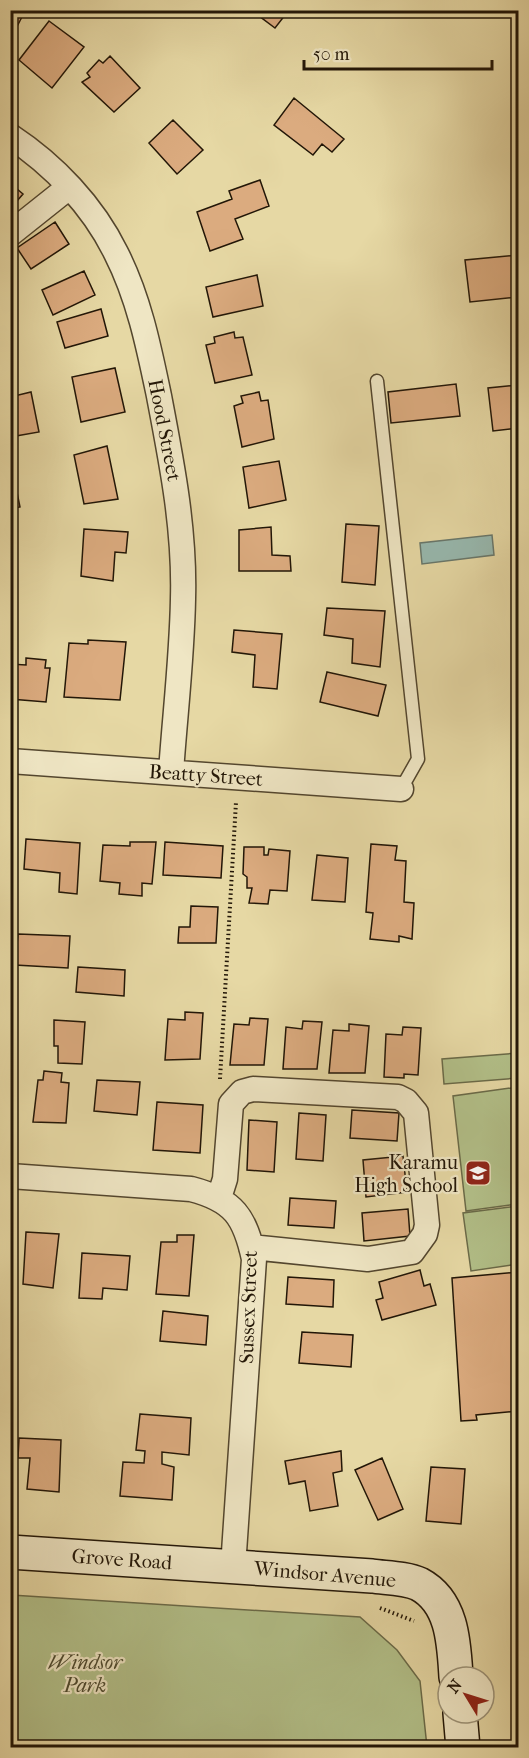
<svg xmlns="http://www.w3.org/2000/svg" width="529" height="1758" font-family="'IM FELL French Canon',serif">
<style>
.green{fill:#b2bf88;stroke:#6a6a48;stroke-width:1.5}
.water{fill:#97b8ae;stroke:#68776b;stroke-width:1.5}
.building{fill:#dbab7f;stroke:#221607;stroke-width:1.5}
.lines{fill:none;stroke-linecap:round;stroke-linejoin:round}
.lane-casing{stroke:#53462e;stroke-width:15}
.street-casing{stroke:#53462e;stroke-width:27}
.secondary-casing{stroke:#221607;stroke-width:36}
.path{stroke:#221607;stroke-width:4;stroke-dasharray:1.5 3;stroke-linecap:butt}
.lane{stroke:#efe6c4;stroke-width:12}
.street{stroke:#efe6c4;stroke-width:24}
.secondary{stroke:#efe6c4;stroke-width:33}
.labels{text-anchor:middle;stroke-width:4.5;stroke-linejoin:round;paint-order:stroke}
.street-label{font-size:20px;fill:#221607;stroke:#efe6c4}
.poi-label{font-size:20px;fill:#221607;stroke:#efe6c4;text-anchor:end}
.park-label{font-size:20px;font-style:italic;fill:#4d492e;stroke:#efe6c4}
</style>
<rect width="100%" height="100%" fill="#e6d8a4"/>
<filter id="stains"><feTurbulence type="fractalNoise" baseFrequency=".00333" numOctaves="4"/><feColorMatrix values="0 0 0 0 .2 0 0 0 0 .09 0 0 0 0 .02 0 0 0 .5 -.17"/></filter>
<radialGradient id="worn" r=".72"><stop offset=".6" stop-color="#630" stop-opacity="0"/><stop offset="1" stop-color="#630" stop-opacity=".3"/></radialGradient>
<!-- green -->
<path class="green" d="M518 1053V1078L444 1084 442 1059Z
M518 1087V1204L466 1211 453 1096Z
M518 1206V1264L471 1271 463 1213Z
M11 1595 360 1617 397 1650 420 1681 427 1747H11Z"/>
<!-- water -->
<path class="water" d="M492 535 494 555 422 564 420 543Z"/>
<!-- building -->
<path class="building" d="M10 10 23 15 13 34 10 33Z
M251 10H289L275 28Z
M49 21 84 47 52 88 19 60Z
M110 56 140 88 114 112 82 82 90 77 87 73 99 60 103 63Z
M294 98 344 139 332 152 322 144 313 155 274 125Z
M173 120 203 150 177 174 149 143Z
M260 180 269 206 235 219 243 239 210 251 197 212 232 199 229 191Z
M10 183 23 194 10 209Z
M55 222 69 244 31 269 17 248Z
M518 255V297L470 302 465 260Z
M84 271 95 295 53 315 42 290Z
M257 275 263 306 213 317 206 287Z
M101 309 108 336 65 348 57 322Z
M234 332 235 338 243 337 252 375 215 383 206 345 215 343 214 337Z
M115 368 125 412 81 422 72 377Z
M456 384 460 416 391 423 388 392Z
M518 385V428L493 431 488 388Z
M31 392 39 432 10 437V397Z
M259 392 261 401 268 400 274 439 242 447 234 406 243 403 241 396Z
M107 446 118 499 84 504 74 455Z
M279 461 286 500 249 508 243 467Z
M14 478 20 507 10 509V479Z
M346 524 379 526 375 585 342 582Z
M271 527 272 555 290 556 291 571H239V530Z
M84 529 128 532 126 553 115 552 113 581 81 576Z
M327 608 385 611 380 667 352 663 353 639 324 635Z
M234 630 282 634 277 689 253 687 255 655 232 652Z
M88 640 126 642 120 700 64 697 69 643 88 644Z
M26 658 46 660 45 668H50L46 702 10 699V664L26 665Z
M327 672 386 685 378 716 320 702Z
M26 839 80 843 77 894 59 892 60 873 24 869Z
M130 842H156L152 884 142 883V896L119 894 120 883 100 881 103 845 130 846Z
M165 842 223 846 221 878 163 875Z
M371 844 397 846 395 860 406 861 404 902 414 903 412 939 399 936V942L370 939 373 913 366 912Z
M244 847H264V855H268L269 849 290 851 287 891 270 890 268 904 249 903 252 888H247V877L243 874Z
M317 855 348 858 345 902 312 900Z
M191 906 218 907 216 943H178L179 927H190Z
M18 934 70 936 68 968 15 965Z
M78 967 125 970 124 996 76 992Z
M185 1012 203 1013 200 1059 165 1060 168 1019 185 1020Z
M250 1018 268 1019 264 1065H230L234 1024 249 1025Z
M54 1020 85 1022 82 1064 58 1063V1046H54Z
M303 1021 322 1022 317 1069H283L286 1027 302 1029Z
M349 1024 369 1026 365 1073H329L333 1030 349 1031Z
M403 1027 421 1028 418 1075 404 1074V1078L384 1077 386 1034 402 1035Z
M44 1071 62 1073 61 1082 69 1083 66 1123 33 1122 38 1080H43Z
M97 1080 140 1082 137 1115 94 1111Z
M157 1102 203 1105 200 1153 153 1150Z
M352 1110 399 1113 397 1141 350 1138Z
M299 1113 326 1115 323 1161 296 1159Z
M249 1120 277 1122 274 1172 247 1170Z
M403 1156 407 1192 366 1197 363 1160Z
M290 1198 336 1201 334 1228 288 1225Z
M408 1209 410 1236 364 1241 362 1213Z
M26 1232 59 1234 53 1288 23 1284Z
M177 1235H194L189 1296 156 1294 161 1242H177Z
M82 1253 130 1256 127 1290 103 1288 102 1299 79 1298Z
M420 1270 424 1286 430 1284 436 1305 382 1320 376 1300 383 1298 379 1282Z
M518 1272V1411L476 1415 477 1420 461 1421 452 1278Z
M288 1277 334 1280 333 1307 286 1304Z
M163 1311 208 1316 206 1345 160 1341Z
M302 1332 353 1335 351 1367 299 1363Z
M140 1414 191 1418 189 1455 162 1452V1464L174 1467 172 1500 120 1496 123 1462 144 1463 145 1451 136 1450Z
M19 1438 61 1440 59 1492 27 1489 30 1458H18Z
M341 1451 342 1471 333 1473 338 1506 310 1511 305 1481 289 1484 285 1461Z
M382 1458 403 1509 378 1520 355 1470Z
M431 1467 465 1469 461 1524 426 1521Z"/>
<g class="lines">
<!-- lane casing -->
<g class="lane-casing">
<path id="lane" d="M377 381 418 759 401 789"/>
</g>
<!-- street casing -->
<g class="street-casing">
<path id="street" d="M10 136C54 165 93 206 116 253 139 298 149 348 159 396 172 464 185 530 183 599 182 657 175 714 171 772
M10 234 69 187
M10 761 401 789
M10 1176 191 1189C234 1200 245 1217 254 1259L233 1567
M219 1198 225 1179 231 1104 242 1092 253 1089 398 1097 406 1101 416 1113 427 1225 425 1234 412 1252 368 1259 251 1247"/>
</g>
<!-- secondary casing -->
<g class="secondary-casing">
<path id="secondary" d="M10 1552 372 1576C387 1578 406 1578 419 1584 453 1602 454 1644 456 1677
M460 1713 463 1748"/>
</g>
<!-- path -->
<path class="path" d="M220 1079 236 802
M380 1608 414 1621"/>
<!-- lane -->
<use href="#lane" class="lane"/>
<!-- street -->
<use href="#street" class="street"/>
<!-- secondary -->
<use href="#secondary" class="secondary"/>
</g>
<!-- icons -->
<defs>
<g id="school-square" transform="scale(1.35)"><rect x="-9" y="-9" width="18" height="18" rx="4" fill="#8f2418" stroke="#efe6c4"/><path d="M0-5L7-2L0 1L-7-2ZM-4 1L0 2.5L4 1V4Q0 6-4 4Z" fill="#fff"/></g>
</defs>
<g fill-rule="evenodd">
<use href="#school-square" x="478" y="1173"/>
</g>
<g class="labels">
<!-- street labels -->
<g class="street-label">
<text transform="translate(165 430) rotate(79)" y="7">Hood Street</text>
<text transform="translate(206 775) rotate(4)" y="7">Beatty Street</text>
<text transform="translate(248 1307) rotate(-88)" y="7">Sussex Street</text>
<text transform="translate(122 1559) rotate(4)" y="7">Grove Road</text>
<text transform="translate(325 1574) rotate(5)" y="7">Windsor Avenue</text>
</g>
<!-- poi labels -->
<g class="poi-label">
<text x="458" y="1169">Karamu<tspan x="458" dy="23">High School</tspan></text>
</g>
<!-- park labels -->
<g class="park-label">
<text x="85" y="1669">Windsor<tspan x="85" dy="23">Park</tspan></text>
</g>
</g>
<!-- margin -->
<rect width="529" height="1758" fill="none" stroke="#e6d8a4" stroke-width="36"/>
<rect x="12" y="12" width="505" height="1734" fill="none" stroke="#221607" stroke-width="3"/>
<rect x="18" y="18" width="493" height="1722" fill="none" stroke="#221607" stroke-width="1.5"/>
<!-- north arrow -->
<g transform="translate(466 1695) rotate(308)"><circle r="28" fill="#efe6c4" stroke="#9d9378" stroke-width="1.5"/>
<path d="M0-4.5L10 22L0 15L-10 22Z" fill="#8f2418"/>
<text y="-9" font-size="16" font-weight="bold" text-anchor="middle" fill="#221607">N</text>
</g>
<!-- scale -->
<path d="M304 60v9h188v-9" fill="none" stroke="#221607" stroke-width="3"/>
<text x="313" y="60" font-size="18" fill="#221607" stroke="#efe6c4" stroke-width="4.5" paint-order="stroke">50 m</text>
<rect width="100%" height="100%" filter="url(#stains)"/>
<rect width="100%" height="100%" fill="url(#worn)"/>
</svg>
